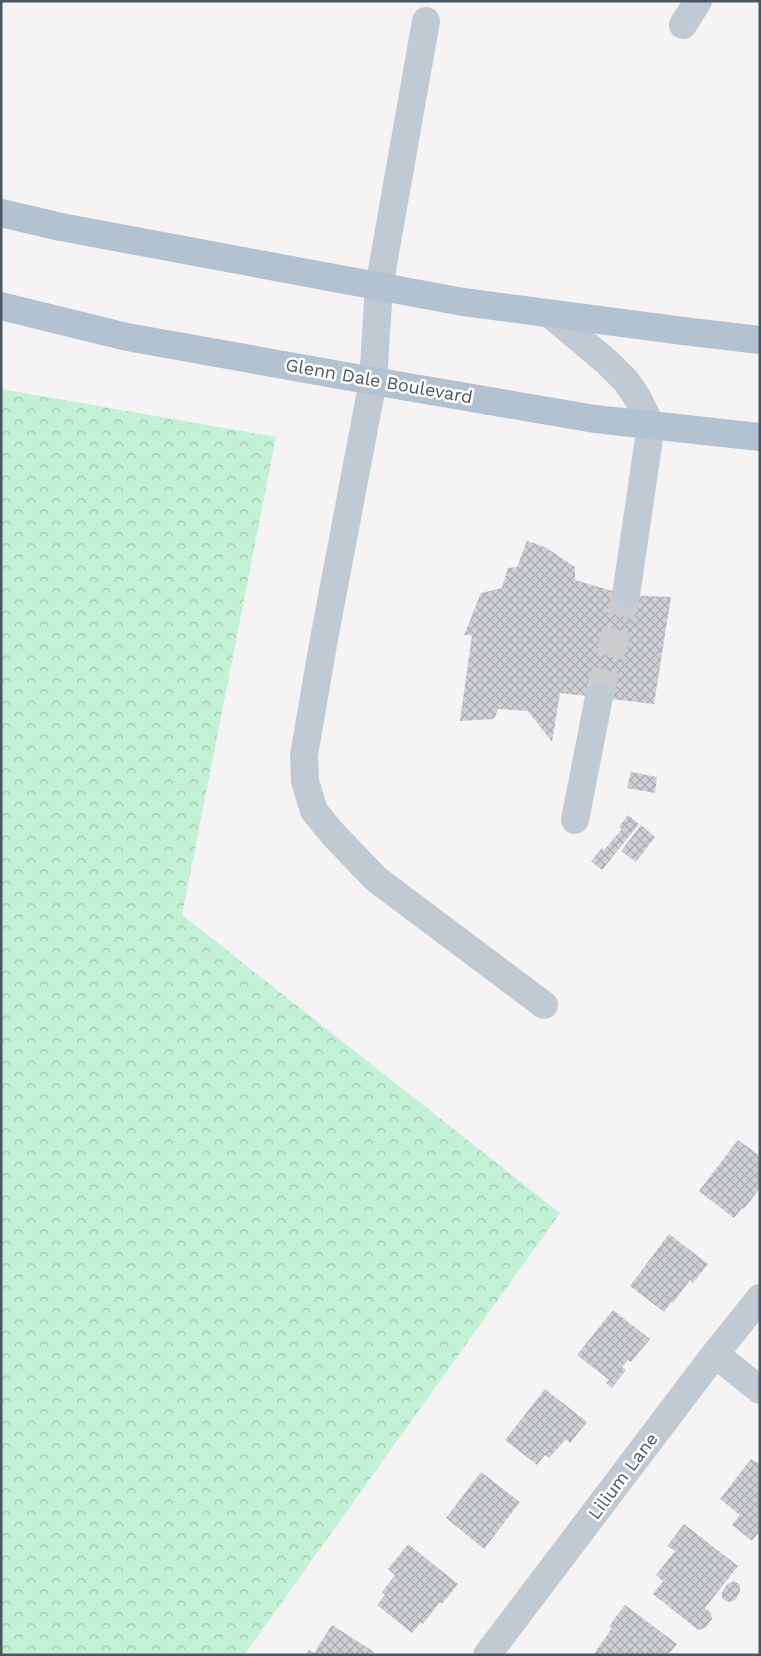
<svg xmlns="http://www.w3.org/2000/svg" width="761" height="1656" font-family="'Work Sans',sans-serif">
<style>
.forest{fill:url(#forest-crowns)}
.building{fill:url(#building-cross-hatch)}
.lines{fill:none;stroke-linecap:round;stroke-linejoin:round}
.minor-tunnel{stroke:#caccce;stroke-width:28;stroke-dasharray:28 14;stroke-linecap:butt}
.minor{stroke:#c1cad2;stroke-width:28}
.major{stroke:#b3c2d1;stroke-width:28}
.labels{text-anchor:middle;stroke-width:5;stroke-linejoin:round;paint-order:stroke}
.street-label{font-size:18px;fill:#4a5661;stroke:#fff}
</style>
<defs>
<pattern id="forest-crowns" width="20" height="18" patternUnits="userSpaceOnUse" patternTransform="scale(1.25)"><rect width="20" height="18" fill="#c3f1d5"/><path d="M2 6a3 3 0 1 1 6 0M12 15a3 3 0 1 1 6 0" fill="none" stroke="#a0c6b0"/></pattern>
<pattern id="building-cross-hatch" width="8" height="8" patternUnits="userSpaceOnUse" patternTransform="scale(1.25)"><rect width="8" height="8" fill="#cdcfd5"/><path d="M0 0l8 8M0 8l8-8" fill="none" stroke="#a8abb0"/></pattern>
</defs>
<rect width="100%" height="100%" fill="#f5f3f3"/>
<!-- forest -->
<path class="forest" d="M1 389 276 437 182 915 560 1213 244 1655H1Z"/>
<!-- building -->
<path class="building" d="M527 541 545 547 575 567V580L626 595 671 597 654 704 560 693 552 742 528 711 498 709 494 719 460 721 472 635H464L481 593 502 588 508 568 517 567Z
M631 772 657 777 655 793 627 788Z
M628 815 639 824 602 870 591 861 602 848 604 850 622 829 619 827Z
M641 825 655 837 636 862 621 851Z
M738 1140 760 1156V1188L744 1209 742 1208 734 1218 699 1191Z
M669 1234 708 1264 693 1283 690 1280 673 1303 672 1301 664 1312 630 1286Z
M613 1310 650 1339 631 1362 628 1360 622 1367 626 1370 612 1388 606 1383 609 1380 577 1355Z
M545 1389 587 1422 570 1443 566 1439 549 1458 545 1455 537 1465 505 1440Z
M751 1459 760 1464V1531L752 1541 732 1525 740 1515 720 1499Z
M481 1472 520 1502 484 1549 446 1518Z
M684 1524 738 1566 705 1608 711 1613 712 1619 705 1628 698 1630 653 1594 663 1581 656 1575 675 1551 667 1546Z
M408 1544 458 1584 442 1604 440 1602 423 1624 421 1622 412 1633 377 1605 385 1595 382 1592 395 1575 388 1569Z
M734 1581 740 1585V1592L735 1600 728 1602 722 1598V1592L727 1584Z
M625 1605 677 1644 668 1655H593L612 1628 609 1626Z
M332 1625 374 1652 372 1655H306L309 1650 314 1653Z"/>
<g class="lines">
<!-- minor-tunnel -->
<path class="minor-tunnel" d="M599 697 626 595"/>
<!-- minor -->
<path class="minor" d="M426 21 379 287 373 381 324 639 304 755 305 781 314 811 332 833 376 879 544 1005
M683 25 698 1
M550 314 607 362 626 381 637 397 651 425 626 595
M575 820 599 697
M715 1354 760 1390
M487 1655 715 1354 760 1298"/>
<!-- major -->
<path class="major" d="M1 213 61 227 463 302 683 331 760 340
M1 306 127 337 373 381 595 419 760 437"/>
</g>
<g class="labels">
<!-- street labels -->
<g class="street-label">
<text transform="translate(379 381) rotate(10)" y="6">Glenn Dale Boulevard</text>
<text transform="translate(623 1476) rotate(-53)" y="6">Lilium Lane</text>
</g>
</g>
<!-- border -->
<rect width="761" height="1656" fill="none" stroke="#4a5661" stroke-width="5"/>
</svg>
